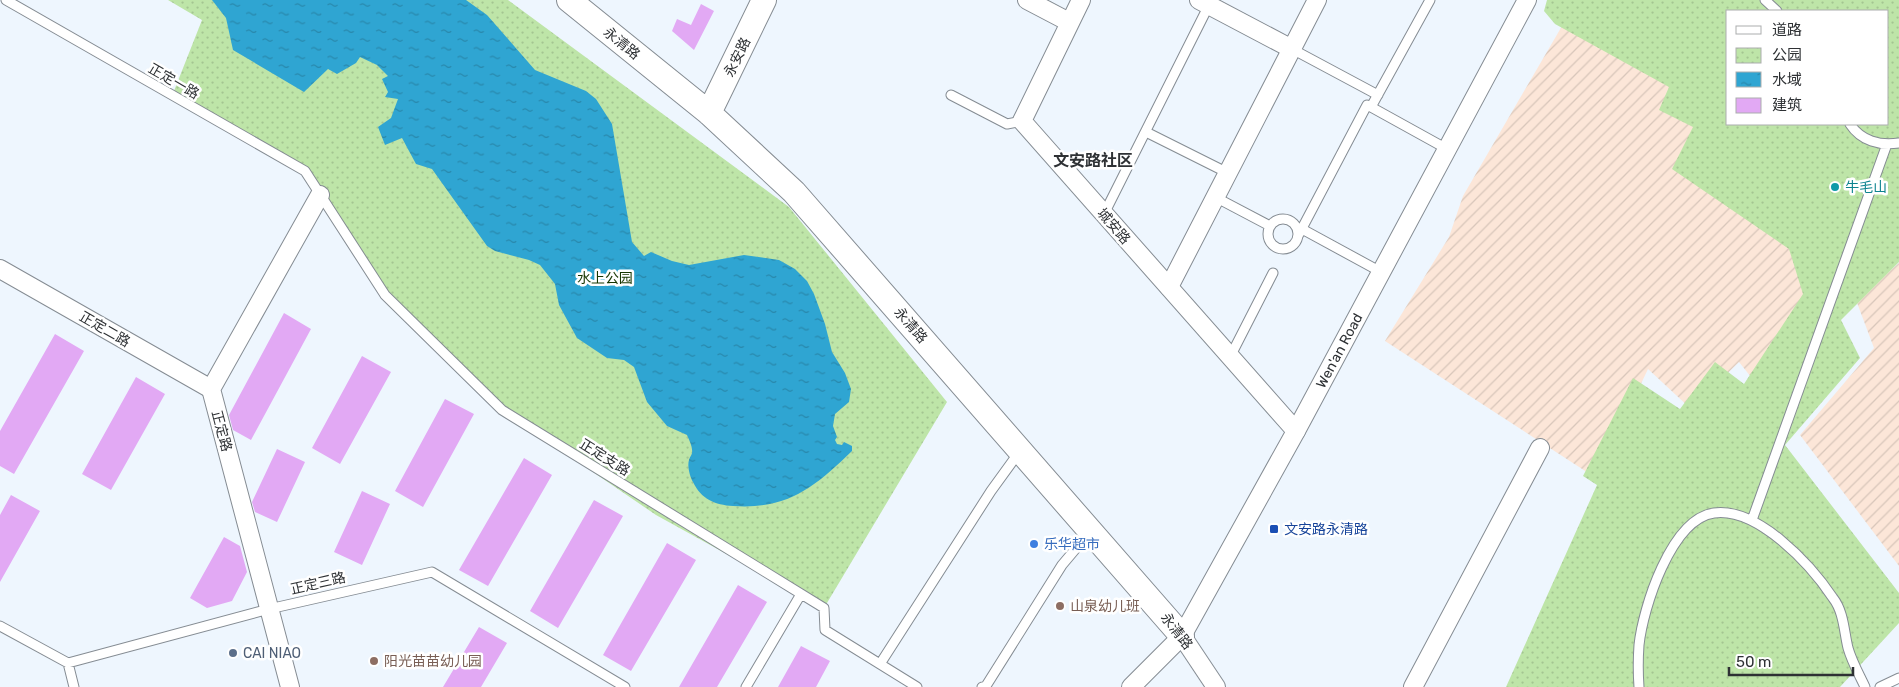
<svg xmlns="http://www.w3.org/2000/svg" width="1899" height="687" font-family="Rubik,'Noto Sans SC',sans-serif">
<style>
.industrial{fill:url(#industrial-furrows)}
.park{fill:url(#park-dots);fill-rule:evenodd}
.water{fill:url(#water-ripples)}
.building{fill:#e2a9f4}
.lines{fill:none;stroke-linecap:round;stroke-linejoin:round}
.lane-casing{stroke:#858c93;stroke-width:11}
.street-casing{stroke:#858c93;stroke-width:20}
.secondary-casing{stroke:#858c93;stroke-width:26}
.lane{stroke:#fff;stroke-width:9}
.street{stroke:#fff;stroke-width:18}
.secondary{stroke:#fff;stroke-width:24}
.culture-dot{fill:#0f9aa8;stroke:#fff;stroke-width:2}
.transit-dot{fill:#1a4fb4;stroke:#fff;stroke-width:2}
.shop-dot{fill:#3f7fe0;stroke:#fff;stroke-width:2}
.education-dot{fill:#8d6e63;stroke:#fff;stroke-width:2}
.service-dot{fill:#5c6f8a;stroke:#fff;stroke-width:2}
.labels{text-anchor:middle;stroke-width:5;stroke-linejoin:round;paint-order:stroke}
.street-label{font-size:14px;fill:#2e3134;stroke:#fff}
.culture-label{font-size:14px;fill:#0d838f;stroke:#fff;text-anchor:start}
.park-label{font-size:14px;fill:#173600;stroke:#fff}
.transit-label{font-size:14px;fill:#164399;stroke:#fff;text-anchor:start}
.shop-label{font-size:14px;fill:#366cbe;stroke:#fff;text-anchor:start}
.education-label{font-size:14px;fill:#785e54;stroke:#fff;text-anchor:start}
.service-label{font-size:14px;fill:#4e5e75;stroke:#fff;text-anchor:start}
.quarter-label{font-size:16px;font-weight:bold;fill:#2e3134;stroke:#fff}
</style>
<defs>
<pattern id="industrial-furrows" width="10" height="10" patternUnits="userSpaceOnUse" patternTransform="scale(1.25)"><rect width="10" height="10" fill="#fce6d8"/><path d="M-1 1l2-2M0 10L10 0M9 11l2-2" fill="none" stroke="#d8c6ba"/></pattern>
<pattern id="park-dots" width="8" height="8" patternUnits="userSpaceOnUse" patternTransform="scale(1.25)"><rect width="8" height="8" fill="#bee5a8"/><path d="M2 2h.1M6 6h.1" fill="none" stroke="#a4c591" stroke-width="1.8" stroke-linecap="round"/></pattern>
<pattern id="water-ripples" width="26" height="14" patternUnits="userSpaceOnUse" patternTransform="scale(1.25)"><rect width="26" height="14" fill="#2fa5d2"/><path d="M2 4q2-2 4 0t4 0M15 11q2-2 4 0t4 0" fill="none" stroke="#2887ab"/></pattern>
</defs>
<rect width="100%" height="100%" fill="#eef6fe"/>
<!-- industrial -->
<path class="industrial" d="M1569 14 1690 76 1828 256 1767 397 1739 362 1691 409 1648 369 1596 478 1385 341 1449 237 1463 196Z
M1899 263V566L1800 435 1874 348 1856 300Z"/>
<!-- park -->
<path class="park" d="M168 0H508L789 207 947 402 824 608 656 515 495 405 385 295 305 171 172 96 202 20Z
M1547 0H1899V262L1841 320 1860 358 1785 445 1899 593V623L1840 687H1506L1597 485 1583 476 1633 378 1680 409 1715 362 1744 384 1803 294 1789 249 1672 169 1693 127 1659 110 1669 87 1555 24 1544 11ZM1728 11H1888V124H1728Z"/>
<!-- water -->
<path class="water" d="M212 0H466L487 15 535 70 586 91 596 99 612 124 632 242 644 256 651 252 672 261 689 265 744 255 779 260 795 269 807 281 814 294 825 324 832 352 845 373 851 389 849 402 835 414 833 426 837 437 835 440 837 444 842 445 844 442 852 446V451C815 487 787 510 733 506 715 505 701 499 693 482 690 477 687 466 689 460 689 459 692 454 692 453 693 447 689 440 687 435L667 426 647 402 634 367 624 360 607 358 577 338 559 305 555 284 540 265 529 260 495 251 487 246 432 169 416 164 402 138 385 145 378 127 391 118 398 99 385 97 388 92 382 79 388 76 377 65 360 57 356 63 337 74 328 69 304 92 233 50 226 18Z"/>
<!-- building -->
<path class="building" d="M701 4 714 11 694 50 672 31 677 19 691 25Z
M284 313 311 329 251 440 233 430 229 415Z
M55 334 84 351 14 474 0 466V431Z
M362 356 391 372 340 464 312 448Z
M136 377 165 394 111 490 82 474Z
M445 399 474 414 423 507 395 491Z
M277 449 305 462 277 522 255 512 252 502Z
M524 458 552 475 488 586 459 570Z
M362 491 390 504 362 565 334 552Z
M11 495 40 511 0 582V515Z
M594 500 623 516 558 628 530 611Z
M224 537 240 546 247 572 232 601 207 608 190 598Z
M667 543 696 560 631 671 603 655Z
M738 585 767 602 717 687H679Z
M479 627 507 643 481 687H443Z
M801 646 830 661 816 687H778Z"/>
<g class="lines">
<!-- lane casing -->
<g class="lane-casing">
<path id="lane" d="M6 0 305 171 385 295 502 410 824 608 825 630 917 687
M1765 0 1777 11
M1292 49 1378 95
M951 95 1007 124 1022 121
M1371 107 1447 149
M1850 124C1861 141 1880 146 1899 143
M1146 132 1228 173
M1215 197 1270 226
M1104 214 1209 5
M1268 234a15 15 0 1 1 30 0a15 15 0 1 1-30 0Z
M1302 229 1381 272
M1298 236 1367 105 1371 107 1430 0
M1230 357 1273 273
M1752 520 1887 144
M0 626 68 663 269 609 432 572 625 687
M68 663 74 687
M880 664 991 491 1020 451
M746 687 801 594
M982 687 986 686 1062 565 1089 533
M1639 687C1638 673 1638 659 1639 645 1643 608 1671 519 1714 513 1758 507 1811 565 1833 598 1844 612 1844 632 1848 648 1852 662 1859 674 1865 687
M1880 687 1899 678"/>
</g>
<!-- street casing -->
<g class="street-casing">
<g id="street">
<path d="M1027 0 1069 22"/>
<path d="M1081 0 1022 121 1296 431"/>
<path d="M1199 0 1292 49"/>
<path d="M0 269 211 389"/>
<path d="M1169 287 1317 0"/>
<path d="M1182 636 1216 687"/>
<path d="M290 687 211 389 320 195"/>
<path id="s1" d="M1131 687 1182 636 1296 431 1527 0"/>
<path d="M1413 687 1540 448"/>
</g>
</g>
<!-- secondary casing -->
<g class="secondary-casing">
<path id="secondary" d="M569 0 709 113 794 192 1182 636
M709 113 764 0"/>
</g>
<!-- lane -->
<use href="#lane" class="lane"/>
<!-- street -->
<use href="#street" class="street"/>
<!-- secondary -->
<use href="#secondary" class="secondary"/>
</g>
<!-- markers -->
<circle class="culture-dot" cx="1835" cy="187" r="5"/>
<rect class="transit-dot" x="1269" y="524" width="10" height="10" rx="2.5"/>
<circle class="shop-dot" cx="1034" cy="544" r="5"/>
<g class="education-dot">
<circle cx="1060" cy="606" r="5"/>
<circle cx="374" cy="661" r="5"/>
</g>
<circle class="service-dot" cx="233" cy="653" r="5"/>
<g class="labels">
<!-- street labels -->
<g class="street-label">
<text transform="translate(622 43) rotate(39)" y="5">永清路</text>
<text transform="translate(737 57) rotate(-64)" y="5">永安路</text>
<text transform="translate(174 81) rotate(30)" y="5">正定一路</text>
<text transform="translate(1114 226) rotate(49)" y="5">城安路</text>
<text transform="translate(911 325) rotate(49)" y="5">永清路</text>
<text transform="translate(105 329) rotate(30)" y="5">正定二路</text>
<text dy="5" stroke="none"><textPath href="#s1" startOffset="398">Wen'an Road</textPath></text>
<text transform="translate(222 431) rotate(75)" y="5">正定路</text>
<text transform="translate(605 457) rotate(32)" y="5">正定支路</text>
<text transform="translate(318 583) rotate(-13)" y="5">正定三路</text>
<text transform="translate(1177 631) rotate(52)" y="5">永清路</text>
</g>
<!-- culture labels -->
<g class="culture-label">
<text x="1845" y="192">牛毛山</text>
</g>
<!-- park labels -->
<g class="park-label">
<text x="605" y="283">水上公园</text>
</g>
<!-- transit labels -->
<g class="transit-label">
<text x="1284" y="534">文安路永清路</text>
</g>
<!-- shop labels -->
<g class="shop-label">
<text x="1044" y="549">乐华超市</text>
</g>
<!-- education labels -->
<g class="education-label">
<text x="1070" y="611">山泉幼儿班</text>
<text x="384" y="666">阳光苗苗幼儿园</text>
</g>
<!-- service labels -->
<g class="service-label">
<text x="243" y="658">CAI NIAO</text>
</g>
<!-- quarter labels -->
<g class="quarter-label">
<text x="1093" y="166">文安路社区</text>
</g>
</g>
<!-- legend -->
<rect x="1726" y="10" width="162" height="115" fill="#ffffff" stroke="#abadae"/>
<rect x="1736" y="26" width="25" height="8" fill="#ffffff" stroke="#abadae"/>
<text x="1772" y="35" font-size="15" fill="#2e3134">道路</text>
<rect x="1736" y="48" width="25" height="15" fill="url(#park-dots)" stroke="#abadae"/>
<text x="1772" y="60" font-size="15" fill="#2e3134">公园</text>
<rect x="1736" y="72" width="25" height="15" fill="url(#water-ripples)" stroke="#abadae"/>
<text x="1772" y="85" font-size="15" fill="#2e3134">水域</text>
<rect x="1736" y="98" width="25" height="15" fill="#e2a9f4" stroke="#abadae"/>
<text x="1772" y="110" font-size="15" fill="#2e3134">建筑</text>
<!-- scale -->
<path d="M1729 667v8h124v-8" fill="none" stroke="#2e3134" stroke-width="2.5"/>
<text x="1736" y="667" font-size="15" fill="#2e3134" stroke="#ffffff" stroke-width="4" paint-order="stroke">50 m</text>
</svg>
